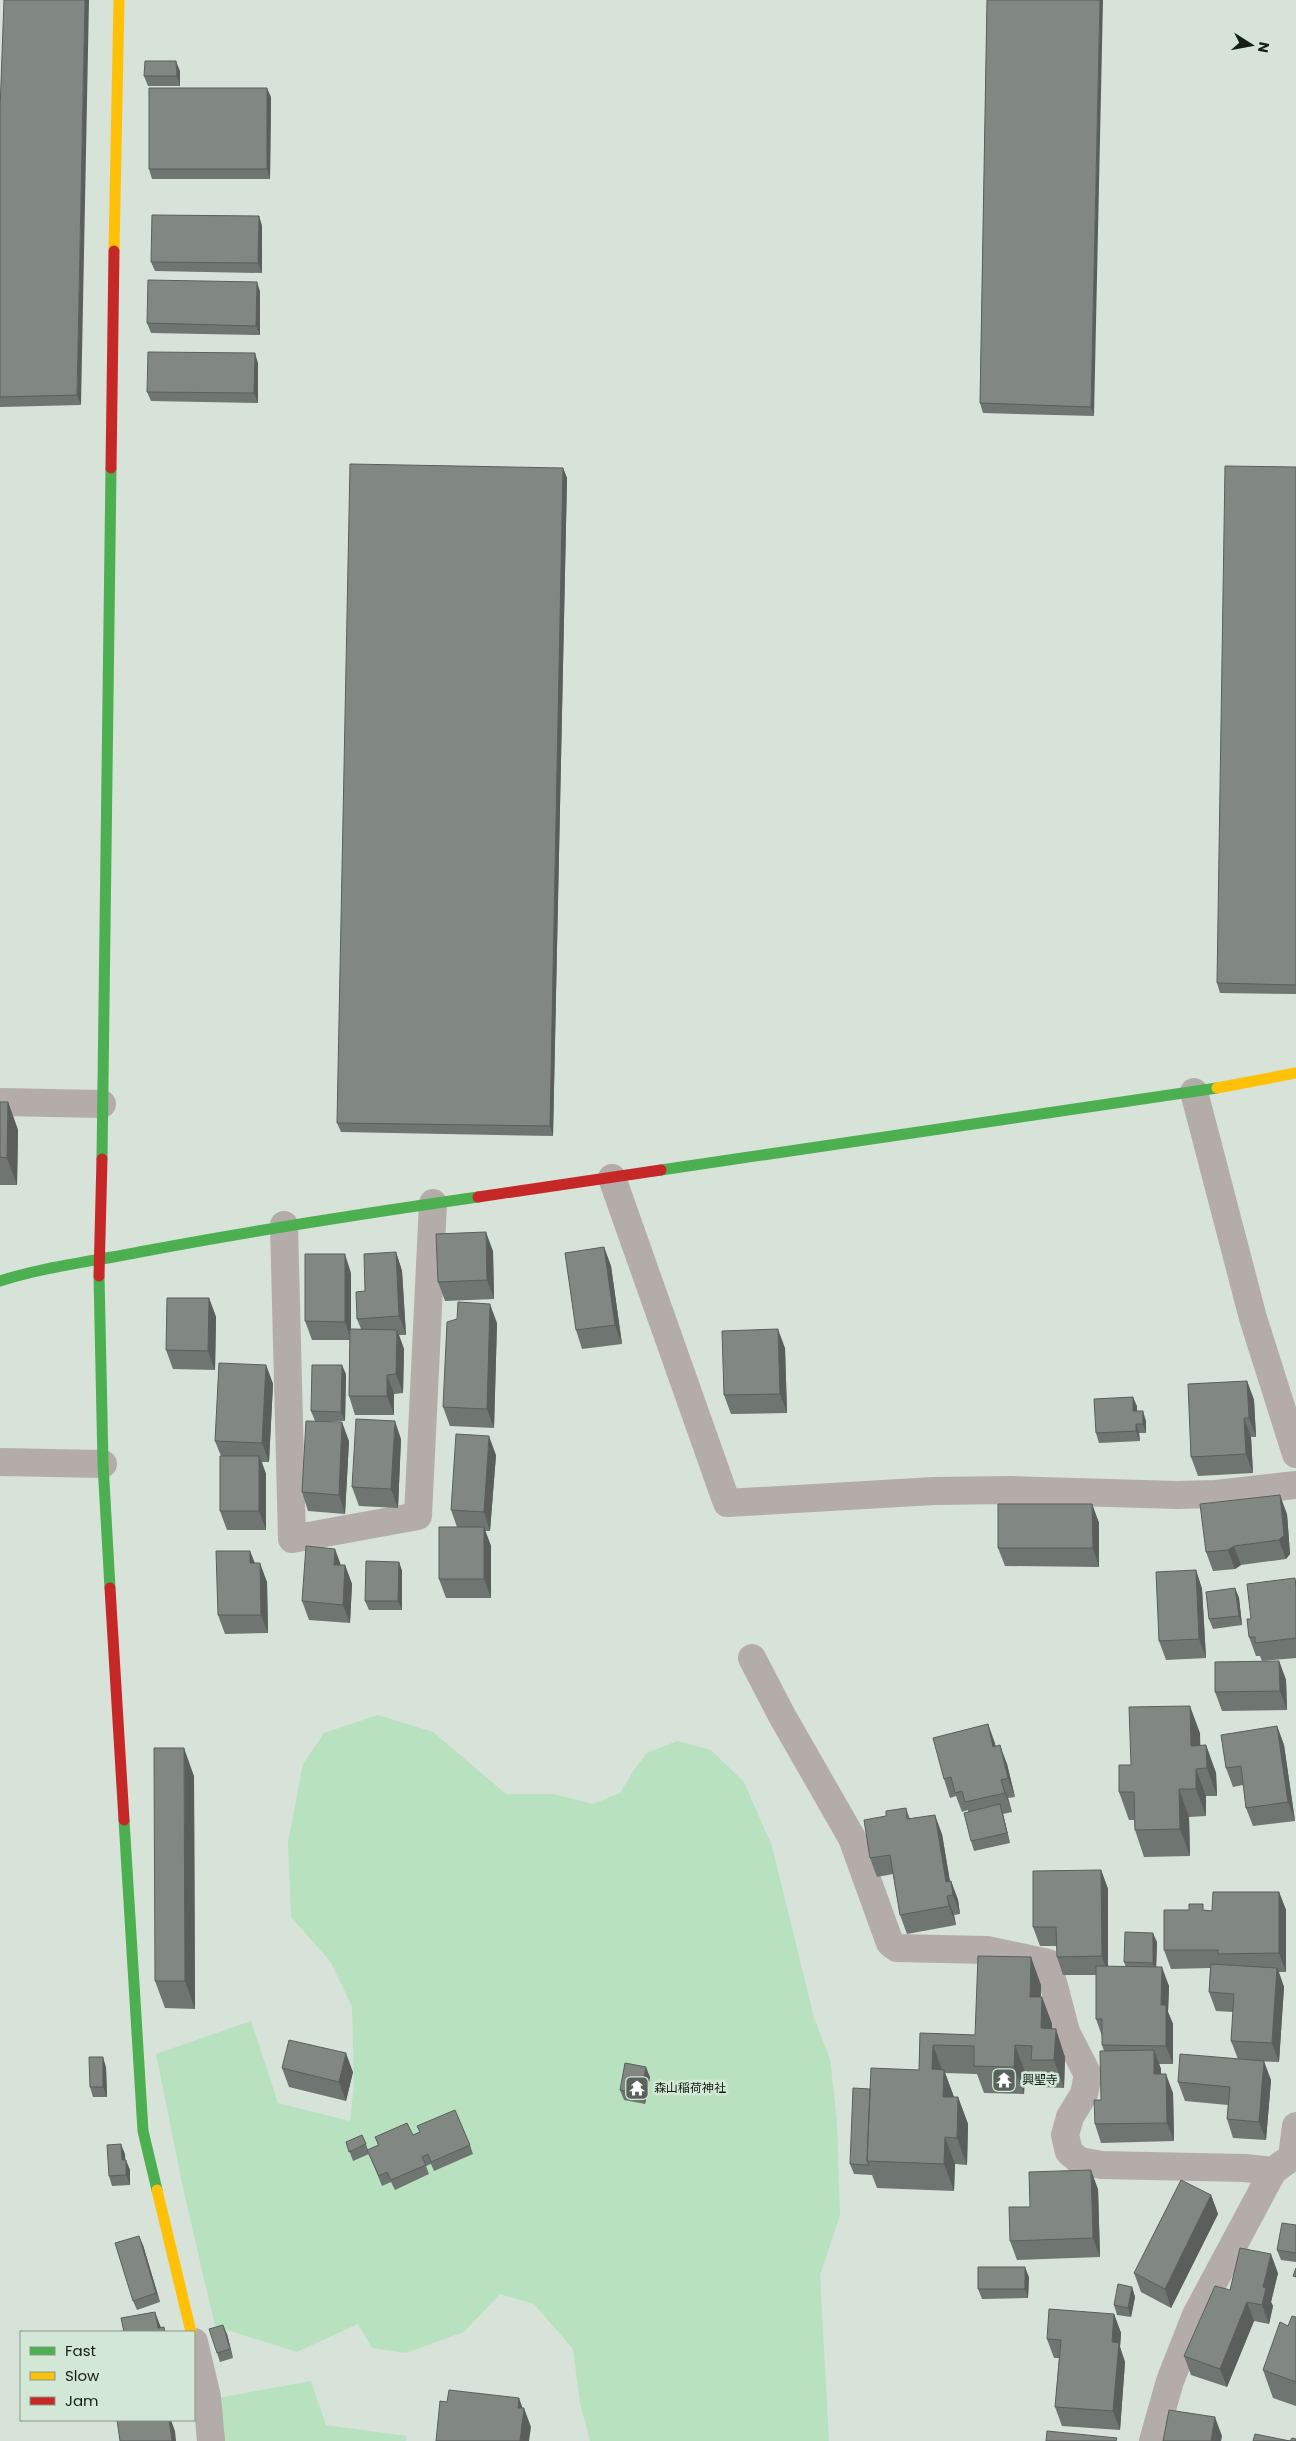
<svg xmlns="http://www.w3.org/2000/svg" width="1296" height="2441" font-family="Poppins,'Noto Sans JP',sans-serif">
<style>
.green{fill:#b8e1c0}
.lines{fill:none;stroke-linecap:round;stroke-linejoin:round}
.street{stroke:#b4aca8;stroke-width:28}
.fast{stroke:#4caf50;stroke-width:11}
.slow{stroke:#ffc107;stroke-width:11}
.jam{stroke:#c62828;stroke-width:11}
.wall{fill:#6f7570}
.shaded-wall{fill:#5a5f5b}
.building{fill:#818882;stroke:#5a5f5b}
.labels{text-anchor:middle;stroke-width:5;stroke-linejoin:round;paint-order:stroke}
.poi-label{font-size:12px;fill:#161e18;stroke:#d2e7d5;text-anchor:start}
</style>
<rect width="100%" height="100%" fill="#d7e2d8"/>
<!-- green -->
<path class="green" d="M378 1715 433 1732 506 1794H554L593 1804 620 1793 634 1770 647 1753 677 1741 711 1750 744 1782 772 1846 814 2018 830 2059 837 2122 840 2215 820 2275 829 2441H590L580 2403 573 2349 534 2304 500 2294 464 2332 406 2353 372 2348 358 2324 297 2352 215 2326 183 2188 156 2054 251 2021 278 2103 350 2121 354 2084 352 2006 330 1961 291 1917 288 1842 303 1764 324 1733Z
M311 2381 326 2425 406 2436V2441H221L218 2398Z"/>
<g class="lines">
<!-- street -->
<path class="street" d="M1194 1092 1253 1318 1296 1454
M0 1102 102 1104
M612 1178 727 1503 934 1491 1011 1490 1177 1495 1216 1494 1296 1485
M284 1225 292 1539 418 1516 433 1203
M0 1462 103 1464
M752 1658 781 1714 852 1838 890 1943 897 1948 987 1950 1048 1963 1066 2032 1088 2075 1084 2094 1070 2117 1065 2135 1069 2152 1080 2161 1102 2165 1245 2168 1273 2171
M194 2342 207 2397 211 2441
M1153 2441 1170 2381 1196 2315 1273 2171 1292 2157 1296 2126"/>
<!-- fast -->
<path class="fast" d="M102 1159 111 468
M661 1170 1217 1088
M99 1276 103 1464 110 1588
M0 1281C47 1266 96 1261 145 1251 256 1230 367 1213 478 1197
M124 1820 143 2131 157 2190"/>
<!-- slow -->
<path class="slow" d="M114 251 119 0
M1217 1088 1296 1073
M157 2190 191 2332"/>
<!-- jam -->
<path class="jam" d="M111 468 114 251
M478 1197 661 1170
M99 1276 102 1159
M110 1588 124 1820"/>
</g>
<!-- wall -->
<path class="wall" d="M987 0 1094 416 983 413 980 403Z
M180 71V86H148L144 76Z
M271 97 270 179H152L149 169Z
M0 110 81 405 0 407Z
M259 216 262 226V273L155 271 151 262Z
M257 282 260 292V335L151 333 147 323Z
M258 363V403L151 401 147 392Z
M1296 467V994L1220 993 1217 983Z
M563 468 567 478 553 1136 341 1132 337 1123Z
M0 1102H8L18 1130 17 1185H0Z
M604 1247 611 1266 622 1344 582 1349 576 1330Z
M493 1251 494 1299 445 1301 438 1282Z
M396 1252 402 1271 406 1335H399L404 1349 403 1393 394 1394V1415H355L349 1396 350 1340H312L305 1321 351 1273V1329H361L357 1319 365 1291Z
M209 1298 216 1317 215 1370 173 1369 166 1350Z
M457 1319 497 1323 494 1428 450 1426 443 1407Z
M785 1348 787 1413 731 1414 724 1395Z
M266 1365 273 1384 269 1462H262L266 1474V1530H227L220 1511 221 1456 215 1441Z
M346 1374 345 1421H315L311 1411Z
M1247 1381 1254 1400 1256 1437H1251L1253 1473 1198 1476 1191 1457Z
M1137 1406V1411L1146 1421V1433H1139L1140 1441 1099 1443 1096 1433Z
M401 1439 398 1508 359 1506 352 1487Z
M349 1441 345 1514 308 1511 302 1492Z
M496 1455 490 1531H485L491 1546V1598H446L439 1579 457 1527 451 1510Z
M1092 1504 1099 1523V1567L1005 1566 998 1548Z
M1287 1514 1290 1554 1286 1559 1241 1565 1235 1569 1213 1571 1206 1552Z
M250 1551 255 1563 267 1582 268 1633 225 1634 218 1615Z
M399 1562 402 1571V1610H369L365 1601Z
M345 1565 352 1584 350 1623 309 1620 302 1601Z
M1196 1570 1202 1589 1206 1658 1166 1660 1159 1641Z
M1296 1581V1658L1262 1661 1260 1656H1256L1249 1637 1251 1619Z
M1235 1588 1239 1598 1242 1625 1213 1629 1209 1619Z
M1279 1661 1286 1680 1287 1710 1222 1711 1215 1692Z
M988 1724 995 1747 1007 1764 1015 1797 1008 1798 1012 1812 1003 1814 1010 1843 974 1851 971 1841 968 1810 962 1812 956 1796 950 1798 944 1779Z
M1277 1726 1284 1745 1295 1821 1253 1826 1246 1808 1243 1785 1233 1787 1226 1768Z
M1200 1733V1746L1206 1745 1216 1773 1217 1796H1206V1816L1189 1817 1190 1856 1144 1857 1135 1830 1134 1820H1129L1119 1792 1131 1765Z
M194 1776 195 2009 165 2008 155 1981Z
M906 1808 910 1819 942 1834 950 1881H951L958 1900 960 1914 954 1915 956 1925 907 1934 900 1915 893 1874 877 1877 870 1858 886 1816Z
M1101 1870 1108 1889V1967H1126L1124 1962 1157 1942 1156 1967 1169 1986 1168 2012 1173 2024V2064H1159L1161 2069V2074L1173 2093 1174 2141 1101 2143 1095 2124 1101 2100 1104 2051 1102 2045V2036L1096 2019V1975H1063L1057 1957V1946H1040L1033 1927Z
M1279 1892 1286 1910V1972H1279L1284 1987 1279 2062 1254 2061 1271 2080 1266 2140 1233 2138 1227 2119 1228 2105 1185 2101 1178 2082 1238 2059 1231 2041 1233 2012 1216 2011 1209 1992 1210 1968 1171 1969 1164 1950 1205 1910 1212 1911Z
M1041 1985V1997H1042L1052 2024V2029L1065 2057 1064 2088 1041 2087 1036 2073 1025 2072 1024 2094 984 2093 977 2074 945 2073 954 2097H958L968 2124 967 2165 955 2164 954 2191 877 2188 872 2175 854 2174 850 2164 870 2089 919 2070 920 2033 975 2035Z
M106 2067 107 2097H93L90 2087Z
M282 2068 353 2072 346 2101 289 2087Z
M650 2077 645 2104 624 2100 620 2090Z
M417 2126 470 2145 473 2154 434 2171 431 2164 426 2166 429 2174 395 2190 391 2182 382 2186 369 2154 353 2161 346 2142 366 2144 368 2150 378 2145 375 2137 413 2135 420 2132Z
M125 2154V2160L130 2170V2185L112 2186 109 2176Z
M1098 2189 1100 2257 1017 2260 1010 2241 1030 2207Z
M1211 2195 1218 2214 1171 2308 1141 2292 1134 2273Z
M1296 2225V2262L1281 2260 1277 2250Z
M143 2245 160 2302 137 2310 133 2301Z
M1278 2273 1271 2302 1273 2306 1269 2324 1254 2321 1227 2387 1191 2375 1184 2356 1230 2290Z
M1029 2277 1028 2298 982 2299 978 2289Z
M1132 2287 1135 2297 1131 2317 1117 2315 1114 2305Z
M1114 2314 1121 2333 1120 2347 1125 2362 1120 2430 1062 2426 1055 2407 1059 2358H1054L1047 2339Z
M1296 2317V2406L1273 2398 1263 2370 1288 2326Z
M227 2334 233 2358 220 2362 217 2353Z"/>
<!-- shaded-wall -->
<path class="shaded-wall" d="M85 0H89L81 405 77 395Z
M1100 0H1103L1094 416 1091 407Z
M176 61 180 71V86L177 76Z
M267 88 271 97 270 179 267 169Z
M259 216 262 226V273L258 263Z
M257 282 260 292V335L256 326Z
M255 353 258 363V403L254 393Z
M563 468 567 478 553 1136 550 1126Z
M8 1102 18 1130 17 1185 7 1158Z
M486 1232 493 1251 494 1299 487 1280Z
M604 1247 611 1266 622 1344 615 1325Z
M396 1252 402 1271 406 1335 399 1316Z
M345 1254 351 1273V1340L345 1322Z
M209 1298 216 1317 215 1370 208 1351Z
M490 1304 497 1323 494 1428 487 1409Z
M778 1329 785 1348 787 1413 780 1394Z
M397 1330 404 1349 403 1393 396 1374Z
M266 1365 273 1384 269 1462 262 1443Z
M342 1365 346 1374 345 1421 341 1412Z
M387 1375 394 1394V1415L387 1396Z
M1247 1381 1254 1400 1256 1437 1249 1418Z
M1133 1397 1137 1406V1421L1133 1411Z
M1143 1411 1146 1421V1433L1143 1424Z
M1244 1418 1251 1437 1253 1473 1246 1454Z
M395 1421 401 1439 398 1508 391 1489Z
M342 1422 349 1441 345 1514 339 1495Z
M1136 1424 1139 1433 1140 1441 1136 1431Z
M489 1436 496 1455 490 1531 484 1512Z
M259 1456 266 1474V1530L259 1511Z
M1280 1495 1287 1514 1290 1554 1286 1559 1279 1540Z
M1092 1504 1099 1523V1567L1093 1548Z
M484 1527 491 1546V1598L484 1579Z
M1234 1546 1241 1565 1235 1569 1228 1550Z
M335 1549 342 1568 334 1565Z
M250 1551 257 1570 250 1563Z
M399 1562 402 1571V1610L398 1601Z
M260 1563 267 1582 268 1633 261 1615Z
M345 1565 352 1584 350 1623 343 1605Z
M1196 1570 1202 1589 1206 1658 1199 1639Z
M1235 1588 1239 1598 1242 1625 1239 1616Z
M1279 1661 1286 1680 1287 1710 1280 1691Z
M1190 1706 1200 1733 1201 1769 1191 1746Z
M988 1724 995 1743 1000 1766 993 1747Z
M1277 1726 1284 1745 1295 1821 1288 1802Z
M1000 1745 1007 1764 1015 1797 1008 1778Z
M1206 1745 1216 1773 1217 1796 1207 1768Z
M184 1748 194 1776 195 2009 185 1981Z
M1196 1769 1206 1796V1816L1196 1789Z
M1001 1780 1008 1798 1012 1812 1005 1793Z
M1179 1789 1189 1817 1190 1856 1180 1829Z
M1000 1804 1003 1814 1010 1843 1007 1833Z
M935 1815 942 1834 952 1895 946 1882Z
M1101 1870 1108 1889V1975L1102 1956Z
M951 1881 958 1900 960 1914 953 1895Z
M1279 1892 1286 1910V1972L1279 1953Z
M947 1896 954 1915 956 1925 949 1906Z
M1153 1933 1157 1942 1156 1972 1153 1963Z
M1031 1957 1041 1985 1040 2024 1030 1997Z
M1162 1967 1169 1986 1168 2012 1173 2024V2064L1166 2046 1161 2005Z
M1277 1968 1284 1987 1279 2062 1272 2043Z
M1042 1997 1052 2024 1050 2056 1041 2028Z
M1056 2029 1065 2057 1064 2088 1054 2060Z
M933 2045 943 2073 932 2069Z
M1015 2045 1025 2072 1024 2094 1014 2067Z
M1154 2050 1161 2069V2093L1154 2074Z
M346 2053 353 2072 346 2101 339 2082Z
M103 2057 106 2067 107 2097 103 2087Z
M1264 2061 1271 2080 1266 2140 1259 2122Z
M646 2067 650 2077 645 2104 641 2094Z
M944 2070 954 2097H943Z
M1166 2074 1173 2093 1174 2141 1167 2123Z
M958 2097 968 2124 967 2165 957 2138Z
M945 2137 955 2164 954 2191 944 2164Z
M121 2144 125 2154 126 2170 122 2160Z
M126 2160 130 2170V2185L126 2175Z
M1091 2170 1098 2189 1100 2257 1093 2238Z
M1211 2195 1218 2214 1171 2308 1165 2289Z
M139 2236 143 2245 160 2302 156 2293Z
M1271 2254 1278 2273 1271 2302 1273 2306 1269 2324 1262 2305 1263 2287Z
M1025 2267 1029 2277 1028 2298 1025 2289Z
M1132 2287 1135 2297 1131 2317 1128 2308Z
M1247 2302 1254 2321 1227 2387 1220 2369Z
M155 2312 162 2330 158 2328Z
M1114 2314 1121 2333 1120 2347 1125 2362 1120 2430 1113 2411 1112 2342Z
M223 2325 227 2334 233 2358 230 2349Z
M519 2398 524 2412V2408L531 2427 529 2441H520L518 2408Z
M1215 2417 1222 2436 1221 2441H1211Z
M169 2420H171L175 2431 176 2441H172Z"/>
<!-- building -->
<path class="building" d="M4 0H85L77 395 0 397V110Z
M987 0H1100L1091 407 980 403Z
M145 61H176L177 76H144Z
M149 88H267V169H149Z
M152 215 259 216 258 263 151 262Z
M148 280 257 282 256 326 147 323Z
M148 352 255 353 254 393 147 392Z
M350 464 563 468 550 1126 337 1123Z
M1225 466 1296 467V985L1217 983Z
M0 1102H8L7 1158 0 1157Z
M486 1232 487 1280 438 1282 436 1234Z
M604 1247 615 1325 576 1330 565 1253Z
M396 1252 399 1316 357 1319 356 1292 365 1291 364 1254Z
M305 1254H345V1322L305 1321Z
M167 1298H209L208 1351 166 1350Z
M458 1302 490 1304 487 1409 443 1407 447 1322 457 1319Z
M350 1329 397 1330 396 1374 387 1375V1396H349Z
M778 1329 780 1394 724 1395 722 1331Z
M219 1363 266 1365 262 1443 215 1441Z
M312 1365H342L341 1412 311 1411Z
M1247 1381 1249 1418H1244L1246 1454 1191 1457 1188 1384Z
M1133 1397V1411H1143V1424H1136V1431L1096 1433 1094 1399Z
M356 1419 395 1421 391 1489 352 1487Z
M306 1421 342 1422 339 1495 302 1492Z
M456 1434 489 1436 484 1512 451 1510Z
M220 1456H259V1511H220Z
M1280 1495 1284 1535 1279 1540 1234 1546 1228 1550 1206 1552 1200 1504Z
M998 1504H1092L1093 1548H998Z
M439 1527H484V1579H439Z
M306 1546 335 1549 334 1565H345L343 1605 302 1601Z
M216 1551H250V1563H260L261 1615H218Z
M366 1561 399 1562 398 1601H365Z
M1196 1570 1199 1639 1159 1641 1156 1572Z
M1295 1578 1296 1587V1638L1255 1643V1637H1249L1247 1619H1251L1247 1584Z
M1235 1588 1239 1616 1209 1619 1206 1592Z
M1279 1661 1280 1691 1215 1692V1662Z
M1190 1706 1191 1746 1206 1745 1207 1768 1196 1769V1789H1179L1180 1829 1135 1830 1134 1792H1119V1765H1131L1129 1707Z
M988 1724 993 1747 1000 1745 1008 1778 1001 1780 1005 1793 965 1802 962 1791 955 1793 951 1777 944 1779 933 1738Z
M1277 1726 1288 1802 1246 1808 1241 1766 1226 1768 1221 1735Z
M154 1748H184L185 1981H155Z
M1000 1804 1007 1833 971 1841 964 1813Z
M906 1808 907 1819 935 1815 946 1882 951 1881 953 1895 947 1896 949 1906 900 1915 890 1855 870 1858 864 1820 886 1816V1811Z
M1101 1870 1102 1956 1057 1957 1056 1927H1033V1871Z
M1213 1892H1279V1953L1218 1954V1950H1164V1910H1189V1904H1203V1910L1212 1911Z
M1125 1932 1153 1933V1963L1124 1962Z
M978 1956 1031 1957 1030 1997H1042L1041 2028 1056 2029 1054 2060H1031L1032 2046 1015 2045 1014 2067 974 2066V2046L933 2045 932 2069 944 2070 943 2097H958L957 2138 945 2137 944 2164 867 2161 871 2068 919 2070 920 2033 975 2035Z
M1211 1964 1277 1968 1272 2043 1231 2041 1234 1994 1209 1992Z
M1096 1966 1162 1967 1161 2005H1166V2046L1102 2045V2019H1096Z
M289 2040 346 2053 339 2082 282 2068Z
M1154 2050V2074H1166L1167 2123 1095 2124 1094 2100H1101L1100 2051Z
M1180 2054 1264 2061 1259 2122 1227 2119 1230 2087 1178 2082Z
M89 2057H103V2087H90Z
M625 2063 646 2067 641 2094 620 2090Z
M853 2088 870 2089 867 2161 869 2165 850 2164Z
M455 2110 470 2145 431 2162 428 2154 422 2157 426 2165 391 2180 387 2172 379 2176 367 2150 379 2145 375 2137 407 2123 413 2135 420 2132 417 2126Z
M362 2135 366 2144 349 2152 346 2142Z
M121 2144 122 2160H126V2175L109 2176 107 2145Z
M1091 2170 1093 2238 1010 2241 1009 2207H1030L1029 2172Z
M1181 2180 1211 2195 1165 2289 1134 2273Z
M1282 2223 1296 2225V2253L1277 2250Z
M139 2236 156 2293 133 2301 115 2243Z
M1240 2248 1271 2254 1263 2287 1266 2288 1262 2305 1247 2302 1220 2369 1184 2356 1215 2286 1230 2290Z
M978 2267H1025V2289H978Z
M1296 2268V2277L1293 2276Z
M1118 2284 1132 2287 1128 2308 1114 2305Z
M1049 2309 1114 2314 1112 2342 1119 2343 1113 2411 1055 2407 1061 2340 1047 2339Z
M155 2312 158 2328 164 2327 165 2332H124L121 2318Z
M1292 2316 1296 2317V2382L1263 2370 1280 2322 1288 2326Z
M223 2325 230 2349 217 2353 209 2329Z
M449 2390 519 2398 518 2408H524L520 2441H436L440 2401 447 2402Z
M1169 2410 1215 2417 1211 2441H1163Z
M117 2420H169L172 2441H120Z
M1047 2431 1117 2438 1116 2441H1046Z
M1255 2434 1290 2441 1292 2438 1296 2439V2441H1253Z"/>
<!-- icons -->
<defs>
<g id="temple-square" transform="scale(1.25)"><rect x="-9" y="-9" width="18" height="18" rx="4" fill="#5a635b" stroke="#d2e7d5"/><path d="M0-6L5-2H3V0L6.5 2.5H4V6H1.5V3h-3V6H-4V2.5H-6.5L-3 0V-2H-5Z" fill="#fff"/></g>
</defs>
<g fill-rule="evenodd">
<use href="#temple-square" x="1004" y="2080"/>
<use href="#temple-square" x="637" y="2088"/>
</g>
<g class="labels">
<!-- poi labels -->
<g class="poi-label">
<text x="1022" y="2084">興聖寺</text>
<text x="654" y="2092">森山稲荷神社</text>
</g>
</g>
<!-- legend -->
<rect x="20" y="2331" width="175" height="90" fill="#d2e7d5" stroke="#879789"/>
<rect x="30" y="2347" width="25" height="8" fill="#4caf50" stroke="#879789"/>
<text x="65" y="2356" font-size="15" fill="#161e18">Fast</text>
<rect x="30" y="2372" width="25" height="8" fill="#ffc107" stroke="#879789"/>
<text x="65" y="2381" font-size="15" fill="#161e18">Slow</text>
<rect x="30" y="2397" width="25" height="8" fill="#c62828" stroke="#879789"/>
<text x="65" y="2406" font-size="15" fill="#161e18">Jam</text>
<!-- north arrow -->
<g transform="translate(1251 45) rotate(101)" stroke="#d2e7d5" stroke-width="4" paint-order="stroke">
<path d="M0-4L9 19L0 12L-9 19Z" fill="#161e18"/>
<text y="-8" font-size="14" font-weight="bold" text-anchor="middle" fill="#161e18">N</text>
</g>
</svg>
